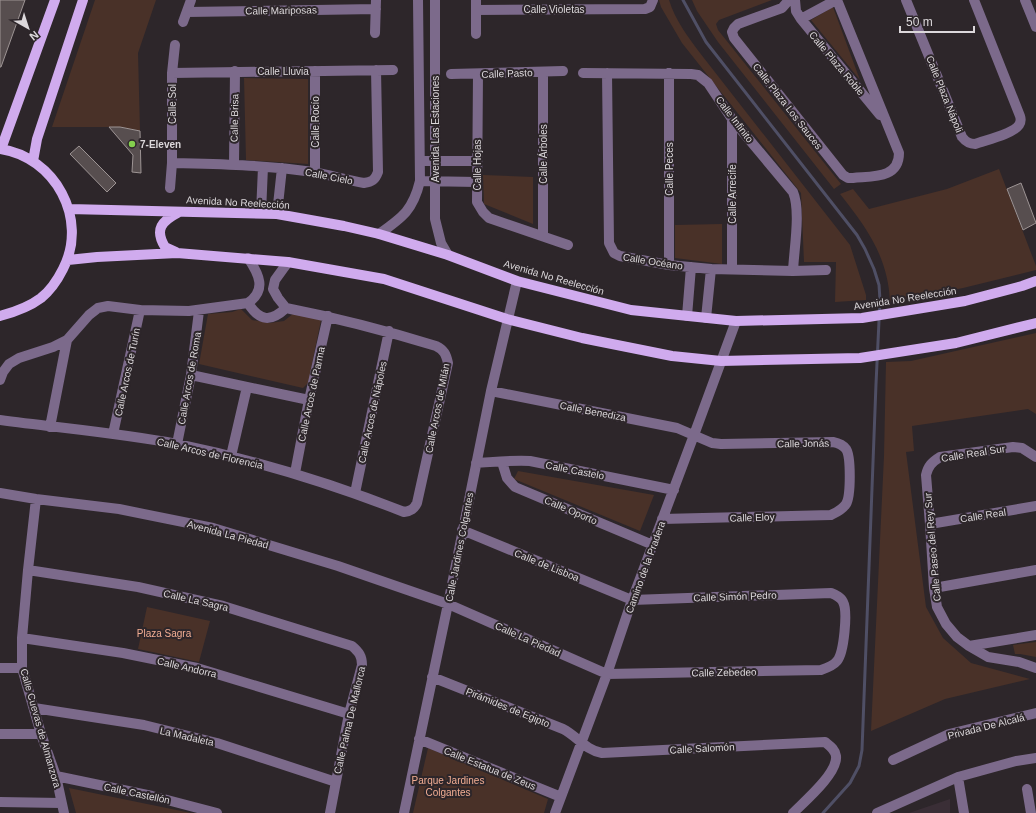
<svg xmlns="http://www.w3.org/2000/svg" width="1036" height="813" font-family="Helvetica,sans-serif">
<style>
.built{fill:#3a2e36}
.green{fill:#493128}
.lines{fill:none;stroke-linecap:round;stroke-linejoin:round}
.stream{stroke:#4f4f65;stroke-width:3}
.building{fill:#574e4f;stroke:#9d9494}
.minor{stroke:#7c6a8b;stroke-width:10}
.major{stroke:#d0abee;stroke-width:10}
.poi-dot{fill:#84d04e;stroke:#2d262a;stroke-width:1.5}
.labels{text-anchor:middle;stroke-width:4;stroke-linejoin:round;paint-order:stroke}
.street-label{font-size:10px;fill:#dcd8db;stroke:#2d262a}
.poi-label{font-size:10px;font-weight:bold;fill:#dcd8db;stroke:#2d262a;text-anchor:start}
.park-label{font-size:10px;fill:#f2ad93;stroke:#2d262a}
</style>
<rect width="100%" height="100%" fill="#2d262a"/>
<!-- built -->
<path class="built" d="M950 799V813H909Z"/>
<!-- green -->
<path class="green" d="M95 0H156L138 53 140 131 120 127H52Z
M659 0H669C675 20 688 37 700 53L850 245 866 295V300L835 302 836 262H804L801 193 682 43 661 7Z
M692 0H772L719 20 716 24 718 30 841 184 834 189 718 42 697 11Z
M833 7 860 80 811 20Z
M244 78 308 79V164L246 160Z
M999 169 1036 266V270L963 288 890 302C888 257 867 228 840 194L853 189 869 209 947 189Z
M483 175 533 177V224L484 204Z
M722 224V264L675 258V225Z
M241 309 252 320 270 323 284 321 294 313 321 320 308 383 303 388 199 364 208 314 232 312Z
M1036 333V414L1028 409 912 426 914 451 906 452 926 607 943 638 971 663 1030 679 945 699 871 731 884 456 886 362 911 361Z
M518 471 654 495 640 531 514 479Z
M147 607 210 621 199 662 138 649Z
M1036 642V657L1020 654H1015L1013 645Z
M428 748 548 799 544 813H413Z
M69 788 191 813H76Z"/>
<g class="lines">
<!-- stream -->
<path class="stream" d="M683 0 706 42 857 235 865 249 874 269 879 285 880 300 876 384 862 750 859 766 850 783 823 813"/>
</g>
<!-- building -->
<path class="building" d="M0 0H25L1 67H0Z
M109 127H120L140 131 141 173 132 172 133 155Z
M79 146 116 183 107 192 70 154Z
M1021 183 1036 223 1023 230 1007 189Z"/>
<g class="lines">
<!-- minor -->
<path class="minor" d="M435 0V219L441 243 448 255
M476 0V34
M789 0 782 8 738 24 734 28 732 32 734 38 843 175 848 178H853C872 176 899 179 899 153L837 0
M795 0 796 11 801 19 880 115
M906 0 962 137C966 142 969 144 975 144 986 140 1013 134 1019 125 1021 122 1021 119 1020 116L974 0
M1025 0 1036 27
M476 10 645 9 650 7 653 0
M187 12 376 9
M801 19 836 0
M183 22 191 0
M375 33 376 0
M543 72V236
M172 73 393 70
M583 73 691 74 698 75 708 83 732 119 793 192C801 211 794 249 793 271
M607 73 609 243 614 253 620 256 669 265 711 269 793 271 826 270
M669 73V265
M451 74 563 71
M478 74 477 202 483 212 489 218 568 245
M420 161H477
M172 163C219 164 266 165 313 172 330 175 347 180 364 183 372 182 375 180 378 172L376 70
M234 164 235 71
M315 172V71
M420 181 477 182
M170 188 172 163V73L175 45
M261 213 263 167
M277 214 282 168
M379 234C403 217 413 210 420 181L418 0
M732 269V119
M248 303C260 322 271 322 286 308
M286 308 278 298 273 289 275 280 288 262
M687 316 691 267
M706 318 711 269
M191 375 309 400
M0 380 3 372 9 364 19 358 53 347 67 340 89 315 98 308 108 306 140 310 189 311 248 303C267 290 259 274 248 258
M491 391 677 428 712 443 721 444 833 442C838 443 843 445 846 449 851 456 851 496 846 504 842 510 837 512 831 515L662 519
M0 420C59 428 119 433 177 444 255 460 330 483 404 512 411 511 414 509 417 503L448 363C446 354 444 350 436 346 387 331 337 318 286 308
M50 427 67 340
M113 434 140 310
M177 444 191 375 199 311
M231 456 247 387
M1036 457 1022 448 1013 447 940 457C932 462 928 466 926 475L930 524 934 588 937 607 946 624 957 637 969 646 988 657 1019 662 1036 668
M502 462 507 478 515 487 653 545
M476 463C494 462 512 460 530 461L674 490
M295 473 309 400 328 316
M0 493 36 499 119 509 213 528 338 566 448 604 607 674 821 670C827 668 833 666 837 661 844 653 848 611 843 602 841 597 836 595 831 593L632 600 462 530
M355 493 389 331
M36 499 28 570 22 638V668L41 734 56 776 64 813
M930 524 1036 506
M28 570 138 587 223 606 352 646C359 652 362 656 362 665L349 714 330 813
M934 588 1036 570
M22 638 123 653 197 668 349 714
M969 646 1036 635
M0 668H22
M432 677 563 729C577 736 585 750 602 753L825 742C830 746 835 749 836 756 838 773 805 801 793 813
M34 708 144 725 217 743 336 782
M0 734H41
M419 739 561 797
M893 760 949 734 1036 713
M56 776 152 796 217 813
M958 777 964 813
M1027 789 1031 813
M0 802 61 803
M404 813 448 604 491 391 517 281
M555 813 607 674 632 600 694 435 736 321
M877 813 958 777 1016 761 1036 758"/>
<!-- major -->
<path class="major" d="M0 149C55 157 89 219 63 269 58 279 51 290 41 298 29 307 15 312 0 316
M1 149 55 0
M33 161 37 139 83 0
M69 209 277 214 344 226 379 234 448 255 517 281 631 310 736 321 862 318 965 301 1022 286 1036 281
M176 252 165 247C154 229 162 221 179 212
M68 260 97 257 177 253 288 262 384 279 507 319 582 338 672 356 721 361 860 358 956 343 1036 323"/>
</g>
<!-- markers -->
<circle class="poi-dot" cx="132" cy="144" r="4"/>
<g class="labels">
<!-- street labels -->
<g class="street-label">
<text x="554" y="13">Calle Violetas</text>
<text transform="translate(281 10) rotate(-1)" y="4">Calle Mariposas</text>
<text transform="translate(837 63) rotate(50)" y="4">Calle Plaza Roble</text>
<text x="283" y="75">Calle Lluvia</text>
<text transform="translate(507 73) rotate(-2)" y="4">Calle Pasto</text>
<text transform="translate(945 94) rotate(68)" y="4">Calle Plaza Nápoli</text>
<text transform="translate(172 104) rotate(-90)" y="4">Calle Sol</text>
<text transform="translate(788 106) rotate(52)" y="4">Calle Plaza Los Sauces</text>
<text transform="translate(234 118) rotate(-89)" y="4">Calle Brisa</text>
<text transform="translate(735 119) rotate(53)" y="4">Calle Infinito</text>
<text transform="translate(315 122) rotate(-90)" y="4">Calle Rocío</text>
<text transform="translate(435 129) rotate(-90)" y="4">Avenida Las Estaciones</text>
<text transform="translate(543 154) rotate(-90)" y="4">Calle Árboles</text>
<text transform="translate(477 165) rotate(-90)" y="4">Calle Hojas</text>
<text transform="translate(669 169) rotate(-90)" y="4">Calle Peces</text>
<text transform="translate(329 176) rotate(11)" y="4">Calle Cielo</text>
<text transform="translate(732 194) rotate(-90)" y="4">Calle Arrecife</text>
<text transform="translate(238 202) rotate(3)" y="4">Avenida No Reelección</text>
<text transform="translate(653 261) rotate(9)" y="4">Calle Océano</text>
<text transform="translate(554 277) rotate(16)" y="4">Avenida No Reelección</text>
<text transform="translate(905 298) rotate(-9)" y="4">Avenida No Reelección</text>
<text transform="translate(127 372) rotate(-78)" y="4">Calle Arcos de Turín</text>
<text transform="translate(189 378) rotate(-80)" y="4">Calle Arcos de Roma</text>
<text transform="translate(311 394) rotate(-78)" y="4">Calle Arcos de Parma</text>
<text transform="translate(437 408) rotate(-79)" y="4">Calle Arcos de Milán</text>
<text transform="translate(593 411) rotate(11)" y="4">Calle Benediza</text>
<text transform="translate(372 412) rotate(-78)" y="4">Calle Arcos de Nápoles</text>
<text transform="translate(803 443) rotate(-1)" y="4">Calle Jonás</text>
<text transform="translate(210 453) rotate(13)" y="4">Calle Arcos de Florencia</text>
<text transform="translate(973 453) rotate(-9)" y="4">Calle Real Sur</text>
<text transform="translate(575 470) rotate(11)" y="4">Calle Castelo</text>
<text transform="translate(571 510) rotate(23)" y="4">Calle Oporto</text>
<text transform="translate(983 515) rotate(-9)" y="4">Calle Real</text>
<text transform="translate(752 517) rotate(-2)" y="4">Calle Eloy</text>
<text transform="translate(228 534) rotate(15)" y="4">Avenida La Piedad</text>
<text transform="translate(459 547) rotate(-79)" y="4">Calle Jardines Colgantes</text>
<text transform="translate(932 547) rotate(-95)" y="4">Calle Paseo del Rey Sur</text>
<text transform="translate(547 565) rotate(22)" y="4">Calle de Lisboa</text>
<text transform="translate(645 567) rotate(-70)" y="4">Camino de la Pradera</text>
<text transform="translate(735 596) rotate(-2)" y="4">Calle Simón Pedro</text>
<text transform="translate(196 600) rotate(13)" y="4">Calle La Sagra</text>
<text transform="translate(528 639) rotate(24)" y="4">Calle La Piedad</text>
<text transform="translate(187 667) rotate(13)" y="4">Calle Andorra</text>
<text transform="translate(724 672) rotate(-1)" y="4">Calle Zebedeo</text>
<text transform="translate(508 707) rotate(22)" y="4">Pirámides de Egipto</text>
<text transform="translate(349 720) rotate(-77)" y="4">Calle Palma De Mallorca</text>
<text transform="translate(986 726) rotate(-14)" y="4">Privada De Alcalá</text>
<text transform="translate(41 728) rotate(74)" y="4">Calle Cuevas de Almanzora</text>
<text transform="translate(187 736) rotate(13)" y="4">La Madaleta</text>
<text transform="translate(702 748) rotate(-3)" y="4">Calle Salomón</text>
<text transform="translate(490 768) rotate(22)" y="4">Calle Estatua de Zeus</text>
<text transform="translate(137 793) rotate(12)" y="4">Calle Castellón</text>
</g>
<!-- poi labels -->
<g class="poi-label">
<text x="140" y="148">7-Eleven</text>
</g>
<!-- park labels -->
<g class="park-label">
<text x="164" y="637">Plaza Sagra</text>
<text x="448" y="784">Parque Jardines<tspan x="448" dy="12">Colgantes</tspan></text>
</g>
</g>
<!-- north arrow -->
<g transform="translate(28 28) rotate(141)" stroke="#2d262a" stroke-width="3" paint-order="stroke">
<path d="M0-3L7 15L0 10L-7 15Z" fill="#dcd8db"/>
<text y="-6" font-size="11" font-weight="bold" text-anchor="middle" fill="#dcd8db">N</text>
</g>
<!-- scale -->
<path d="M900 26v6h74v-6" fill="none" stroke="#dcd8db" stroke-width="2"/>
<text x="906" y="26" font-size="12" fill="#dcd8db" stroke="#2d262a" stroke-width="3" paint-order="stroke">50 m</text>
</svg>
